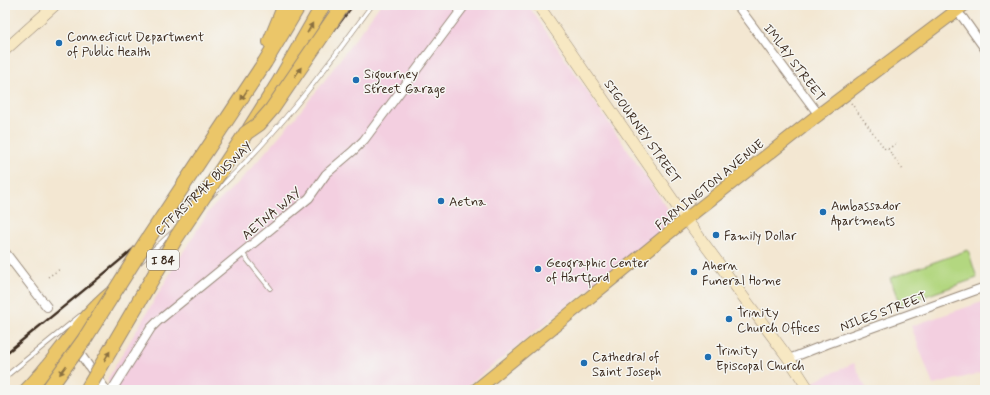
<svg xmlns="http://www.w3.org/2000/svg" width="990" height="395" font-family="Mynerve,sans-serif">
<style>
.built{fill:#f3cfe0}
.green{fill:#b3d780;stroke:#77804f}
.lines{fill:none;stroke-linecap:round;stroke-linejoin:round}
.lane-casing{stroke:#978878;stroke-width:5.5}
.street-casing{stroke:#978878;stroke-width:10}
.secondary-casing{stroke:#978878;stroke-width:12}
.primary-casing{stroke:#978878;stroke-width:14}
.highway-casing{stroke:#978878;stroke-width:16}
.path{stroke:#978878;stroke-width:1.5;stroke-dasharray:1 3;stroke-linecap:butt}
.lane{stroke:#fff;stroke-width:4}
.street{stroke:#fff;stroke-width:8}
.secondary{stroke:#f7e8c3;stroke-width:11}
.primary{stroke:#ebc669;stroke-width:12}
.highway{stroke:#ebc669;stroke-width:14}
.rail{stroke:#3b2a1e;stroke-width:2.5}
.highway-bridge-casing{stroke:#978878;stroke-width:16;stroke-linecap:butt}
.highway-bridge{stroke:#ebc669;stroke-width:14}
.oneway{fill:#8a7040}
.poi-dot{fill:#1f6fb2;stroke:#f6f6f2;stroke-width:1.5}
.labels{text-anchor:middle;stroke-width:3;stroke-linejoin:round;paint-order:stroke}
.shield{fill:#f6f6f2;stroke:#73675e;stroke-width:1}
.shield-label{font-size:12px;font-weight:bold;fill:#3b2a1e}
.poi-label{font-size:13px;fill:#3b2a1e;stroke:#f6f6f2;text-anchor:start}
.street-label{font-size:13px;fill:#3b2a1e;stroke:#f6f6f2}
</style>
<rect width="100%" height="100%" fill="#f6f6f2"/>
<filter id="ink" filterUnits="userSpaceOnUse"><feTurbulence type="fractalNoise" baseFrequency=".025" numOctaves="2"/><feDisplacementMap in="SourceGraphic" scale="8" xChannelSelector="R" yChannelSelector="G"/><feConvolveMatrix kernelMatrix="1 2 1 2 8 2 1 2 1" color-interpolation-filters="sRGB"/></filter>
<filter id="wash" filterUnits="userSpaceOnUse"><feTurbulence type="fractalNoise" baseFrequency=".012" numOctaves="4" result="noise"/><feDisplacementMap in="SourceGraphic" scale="16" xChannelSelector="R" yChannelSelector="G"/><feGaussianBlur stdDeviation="0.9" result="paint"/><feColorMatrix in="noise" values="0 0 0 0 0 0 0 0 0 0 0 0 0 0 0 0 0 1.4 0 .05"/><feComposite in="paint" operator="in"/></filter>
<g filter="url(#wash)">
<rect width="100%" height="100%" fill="#f3e7d2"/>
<!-- built -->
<path class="built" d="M380 5H528L668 209 672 218 669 225 462 390H114L107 380 174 267 208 212 247 173 294 119 319 88Z
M985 301V372L933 385 911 326Z
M854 363 867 390H817L813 382Z"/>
<!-- green -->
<path class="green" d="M968 250 977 278 900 305 890 278Z"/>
</g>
<g filter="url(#ink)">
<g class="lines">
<!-- lane casing -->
<g class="lane-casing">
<path id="lane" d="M210 197C272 140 323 73 372 5
M242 253 270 288
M140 262 173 232
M5 377 80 316"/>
</g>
<!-- street casing -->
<g class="street-casing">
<path id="street" d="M737 5 819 115
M950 5 963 18 985 49
M5 252 47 307
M78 351 106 390
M789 359 827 344 985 287
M112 390 151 328 158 321 309 198 326 174 353 151 364 140 465 5"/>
</g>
<!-- secondary casing -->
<g class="secondary-casing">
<path id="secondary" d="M538 5 686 219 789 359 809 390
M5 50 55 5"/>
</g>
<!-- primary casing -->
<g class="primary-casing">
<path id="primary" d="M476 390 686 219 813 119 964 5"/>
</g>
<!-- highway casing -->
<g class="highway-casing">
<path id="highway" d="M270 42 285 5
M265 62 299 5
M250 128 279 82 323 5
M27 390C57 360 78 321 111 294"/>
</g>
<!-- path -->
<path class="path" d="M851 103 885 149H888L903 170
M888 149 897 143
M48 277 60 269
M65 386 77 390"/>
<!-- lane -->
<use href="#lane" class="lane"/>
<!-- street -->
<use href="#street" class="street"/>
<!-- secondary -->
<use href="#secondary" class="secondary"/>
<!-- primary -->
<use href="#primary" class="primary"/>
<!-- highway -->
<use href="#highway" class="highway"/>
<!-- rail -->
<path class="rail" d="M5 354C73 299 142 245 205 184 260 129 307 67 353 5"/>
<!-- highway-bridge casing -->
<g class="highway-bridge-casing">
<path id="highway-bridge" d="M48 390 84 340 142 248 265 62
M87 390 176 238 246 133 259 124 272 109 343 5"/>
</g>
<!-- highway-bridge -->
<use href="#highway-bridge" class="highway-bridge"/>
</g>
<!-- one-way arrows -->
<defs><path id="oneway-solid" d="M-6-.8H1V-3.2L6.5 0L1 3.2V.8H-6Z"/></defs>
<g class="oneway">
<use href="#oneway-solid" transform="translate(310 28) rotate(-61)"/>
<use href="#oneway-solid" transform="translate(298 72) rotate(-56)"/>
<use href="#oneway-solid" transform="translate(244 95) rotate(123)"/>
<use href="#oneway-solid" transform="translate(107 356) rotate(-59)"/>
<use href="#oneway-solid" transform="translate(63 370) rotate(126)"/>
</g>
</g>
<!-- markers -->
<g class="poi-dot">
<circle cx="59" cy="43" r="4"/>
<circle cx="356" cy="80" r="4"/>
<circle cx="441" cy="201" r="4"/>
<circle cx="823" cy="212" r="4"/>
<circle cx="716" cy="235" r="4"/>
<circle cx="538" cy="269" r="4"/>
<circle cx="694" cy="272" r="4"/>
<circle cx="729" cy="319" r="4"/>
<circle cx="708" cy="357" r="4"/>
<circle cx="584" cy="363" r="4"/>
</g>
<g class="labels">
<!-- shield labels -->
<rect class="shield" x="147" y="250" width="32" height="20" rx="3"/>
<g class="shield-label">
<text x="163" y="264">I 84</text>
</g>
<!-- poi labels -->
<g class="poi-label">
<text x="67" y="41">Connecticut Department<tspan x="67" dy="15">of Public Health</tspan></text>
<text x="364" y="78">Sigourney<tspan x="364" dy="15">Street Garage</tspan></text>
<text x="449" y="206">Aetna</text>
<text x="831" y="210">Ambassador<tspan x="831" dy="15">Apartments</tspan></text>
<text x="724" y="240">Family Dollar</text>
<text x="546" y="267">Geographic Center<tspan x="546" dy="15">of Hartford</tspan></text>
<text x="702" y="270">Ahern<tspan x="702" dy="15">Funeral Home</tspan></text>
<text x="737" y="317">Trinity<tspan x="737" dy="15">Church Offices</tspan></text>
<text x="716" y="355">Trinity<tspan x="716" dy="15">Episcopal Church</tspan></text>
<text x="592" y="361">Cathedral of<tspan x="592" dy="15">Saint Joseph</tspan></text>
</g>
<!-- street labels -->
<g class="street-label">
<text transform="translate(795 62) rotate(53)" y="5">IMLAY STREET</text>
<text transform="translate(643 131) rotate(55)" y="5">SIGOURNEY STREET</text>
<text transform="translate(709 184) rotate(-39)" y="5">FARMINGTON AVENUE</text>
<text transform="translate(203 188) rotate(-44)" y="5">CTFASTRAK BUSWAY</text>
<text transform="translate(271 213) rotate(-40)" y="5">AETNA WAY</text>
<text transform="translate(883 311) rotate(-20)" y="5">NILES STREET</text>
</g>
</g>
<!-- margin -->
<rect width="990" height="395" fill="none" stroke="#f6f6f2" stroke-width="20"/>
</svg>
